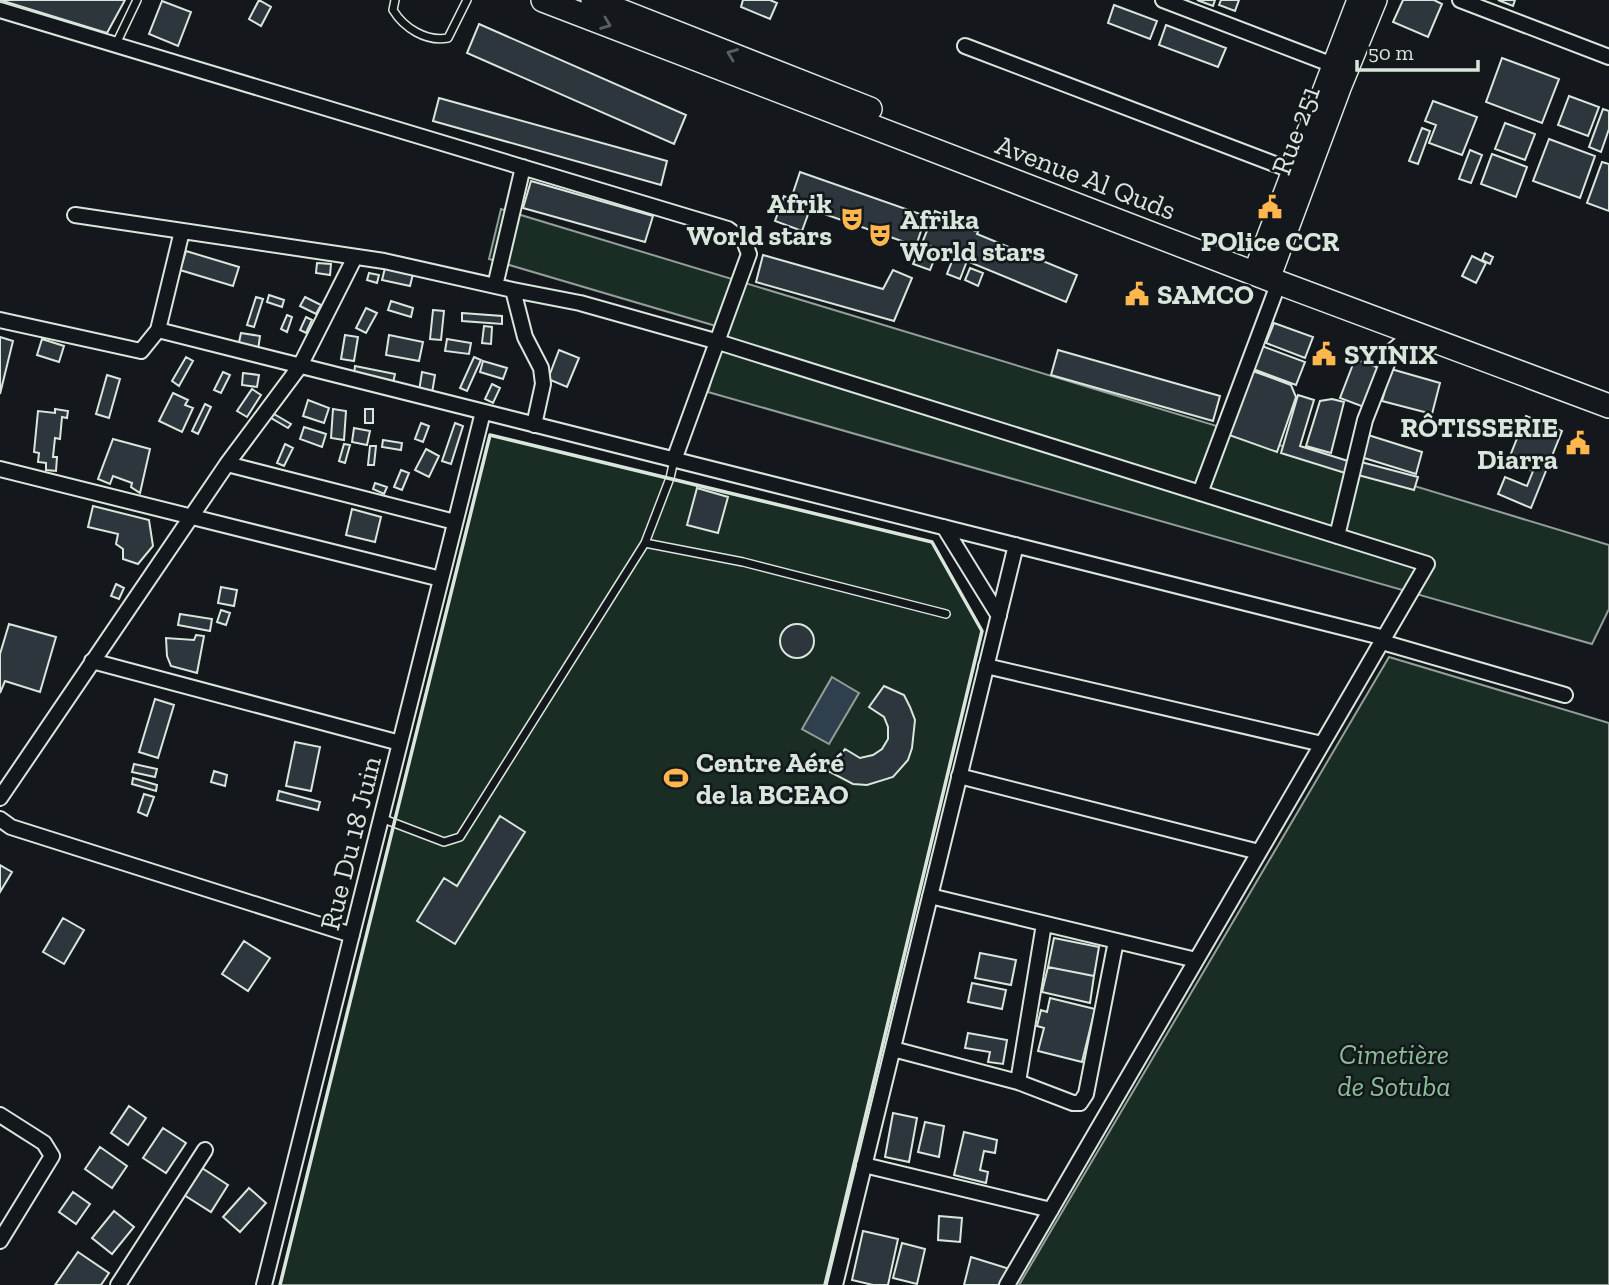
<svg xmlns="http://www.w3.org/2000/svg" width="1609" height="1285" font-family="'Zilla Slab',serif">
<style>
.green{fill:#1a2d24;stroke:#939e99;stroke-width:2}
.water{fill:#2f3f4d;stroke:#939e99;stroke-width:2}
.building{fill:#2c363c;stroke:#d8e6dc;stroke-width:2}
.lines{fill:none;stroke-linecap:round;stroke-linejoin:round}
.lane-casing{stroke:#d8e6dc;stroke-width:10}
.street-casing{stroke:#d8e6dc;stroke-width:18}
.secondary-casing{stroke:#d8e6dc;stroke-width:24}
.primary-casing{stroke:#d8e6dc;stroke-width:26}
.lane{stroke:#14181c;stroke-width:7}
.street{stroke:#14181c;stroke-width:14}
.secondary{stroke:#14181c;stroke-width:21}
.primary{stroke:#14181c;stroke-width:23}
.wall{stroke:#d8e6dc;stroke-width:3.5}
.oneway{stroke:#59605f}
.labels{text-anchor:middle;stroke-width:5;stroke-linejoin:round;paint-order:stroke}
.street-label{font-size:28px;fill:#d8e6dc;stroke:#14181c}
.poi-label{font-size:28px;font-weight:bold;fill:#d8e6dc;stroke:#14181c;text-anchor:start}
.park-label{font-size:28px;font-style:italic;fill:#8ac095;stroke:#14181c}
</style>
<rect width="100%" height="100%" fill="#14181c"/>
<!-- green -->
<path class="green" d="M501 209 1609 545V609L1592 644 708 392 726 329 489 259Z
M490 435 932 542 982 631 825 1285H280Z
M1389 657 1609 723V1285H1019Z"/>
<!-- water -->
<path class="water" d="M832 677 859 693 829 744 802 729Z"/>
<!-- building -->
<path class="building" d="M0 0H125L107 33Z
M259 0 271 7 261 26 249 19Z
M743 0H770L777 3 770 19 741 7Z
M1197 0H1215L1213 6Z
M1221 0H1239L1235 11 1219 5Z
M1403 0H1434L1442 4 1428 37 1393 22Z
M1498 0H1515L1513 6Z
M162 1 191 12 178 46 149 34Z
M1114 5 1157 21 1150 39 1108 23Z
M479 24 686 115 674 144 467 53Z
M1166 25 1226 48 1218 67 1159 45Z
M1502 58 1559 79 1542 123 1486 102Z
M1569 96 1599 107 1588 136 1558 125Z
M439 98 667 161 661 185 433 121Z
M1433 101 1477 117 1462 155 1429 143 1436 125 1425 121Z
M1603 109 1609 111V129L1601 152 1589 147Z
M1505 123 1535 134 1525 160 1495 149Z
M1422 128 1430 131 1418 164 1409 161Z
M1549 139 1595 156 1580 198 1533 181Z
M1470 150 1482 155 1471 183 1459 179Z
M1492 154 1527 167 1516 197 1481 184Z
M1602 162 1609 164V211L1587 203Z
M800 172 926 216 916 246 810 209 802 231 775 221 784 196 791 199Z
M531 181 653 216 645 242 523 208Z
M935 211 967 224 966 227 978 232 977 234 1077 275 1066 302 967 261 960 279 947 274 954 256 922 243Z
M920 249 936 255 930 270 913 264Z
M186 251 239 267 233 286 180 270Z
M1485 253 1493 257 1490 264 1482 260Z
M763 255 883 289 893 270 912 278 894 321 756 282Z
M1472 256 1486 263 1476 283 1462 276Z
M317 263 331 264 330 275 316 273Z
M385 268 413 274 410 286 382 280Z
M970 268 983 273 978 286 965 280Z
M369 273 379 275 377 283 367 280Z
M269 295 284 300 282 307 267 302Z
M256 297 263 299 254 327 247 325Z
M305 297 321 305 316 314 300 306Z
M391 301 413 308 411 317 388 310Z
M366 308 377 313 366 333 356 328Z
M433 310 444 311 441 340 430 339Z
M462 313 502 316V324L462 321Z
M287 315 292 317 287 332 281 329Z
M306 317 312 320 306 333 300 330Z
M1274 323 1313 337 1305 358 1266 343Z
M484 326 492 327 491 344 482 343Z
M241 333 260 336 258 350 238 347Z
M345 335 358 337 354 361 341 359Z
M389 335 423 342 419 361 386 355Z
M0 337 13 341 0 394Z
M42 339 64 346 59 362 37 355Z
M447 339 471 343 469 354 445 351Z
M1262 346 1305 362 1296 385 1253 369Z
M559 350 579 358 567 387 548 379Z
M1058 350 1220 396 1213 421 1051 375Z
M186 357 193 361 179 386 172 381Z
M474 357 481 360 467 391 460 388Z
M1355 359 1379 368 1364 407 1340 398Z
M483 361 507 368 503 379 480 372Z
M355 366 395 374 393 383 354 375Z
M1391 369 1440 383 1432 414 1382 401Z
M1253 371 1291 385 1296 397 1277 452 1229 435Z
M223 372 230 375 221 393 214 390Z
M422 372 435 375 432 393 419 391Z
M243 373 259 375 257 387 242 385Z
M107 375 120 379 109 418 96 414Z
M492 384 500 388 493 403 485 399Z
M252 389 261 395 247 417 237 411Z
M173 393 188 400 185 405 193 408 182 432 159 421Z
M1298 395 1314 400 1300 446 1348 461 1345 473 1281 453Z
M1332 399 1344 402 1331 453 1306 446 1320 401Z
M308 400 329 408 324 423 303 416Z
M205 404 211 407 198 434 192 431Z
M55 409 68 411 67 418 62 417 60 439 55 438 53 457H57L56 471 46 470V463L38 462 39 453 34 452 38 411 55 413Z
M333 409 346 411 344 440 331 438Z
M365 409H373V423H365Z
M274 414 291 424 288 428 271 418Z
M1526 416 1562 431 1531 508 1498 494 1505 477 1527 486 1533 471 1508 461Z
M421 423 429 426 423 442 415 439Z
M455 423 463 426 451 464 442 461Z
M304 427 326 434 322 447 300 439Z
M354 428 370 431 367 445 352 442Z
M1368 435 1422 452 1416 474 1361 457Z
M113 439 150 449 140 493 131 487 132 483 113 476 110 484 98 479Z
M383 440 402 443 401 450 382 447Z
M285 444 293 448 284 466 277 463Z
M344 444 350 445 345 463 339 461Z
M370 446H376L374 465H368Z
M426 449 439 456 429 477 415 470Z
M1361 462 1418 477 1414 490 1358 475Z
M401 470 409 473 402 490 394 487Z
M375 483 387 487 384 494 373 489Z
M697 488 728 497 718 533 687 525Z
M93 506 149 520 153 546 138 564 123 559V549L116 544 118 534 88 527Z
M352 509 381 517 375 542 346 535Z
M116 584 124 588 119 599 111 596Z
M221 587 237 590 234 606 218 603Z
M221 610 230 613 226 625 217 622Z
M180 614 212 619 210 631 178 625Z
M780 641a17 17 0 1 1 34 0a17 17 0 1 1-34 0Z
M9 624 56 637 40 692 5 681 0 693V654Z
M196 635 204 636 197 673 171 666 167 656 166 638 194 640Z
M884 686 904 695 910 707 915 720 912 748 908 760 893 777 867 785 853 784 828 771 845 749 860 758 873 755 882 749 888 739V727L884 717 869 707Z
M155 699 174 705 158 758 139 752Z
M295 742 320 747 311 791 286 786Z
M134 764 157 769 155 777 132 772Z
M214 771 227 775 225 786 211 782Z
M133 778 157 785 156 791 132 784Z
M279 791 320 802 318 810 277 800Z
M144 794 154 797 147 816 138 812Z
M500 816 525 832 455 944 417 921 444 878 457 886Z
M0 865 12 872 0 892Z
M63 918 84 930 64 964 43 952Z
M1054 938 1099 947 1094 976 1048 967Z
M244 941 270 958 248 991 222 974Z
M980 953 1016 960 1011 985 975 978Z
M1048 967 1094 976 1090 1003 1042 992Z
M972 983 1006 990 1002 1009 968 1002Z
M1050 998 1095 1009 1082 1062 1038 1051 1044 1028 1037 1026 1041 1010 1047 1012Z
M968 1033 1007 1040 1003 1064 988 1062 990 1052 965 1048Z
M129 1106 146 1118 128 1145 111 1133Z
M893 1113 917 1118 909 1162 885 1157Z
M925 1122 944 1126 939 1157 918 1152Z
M163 1128 186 1143 166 1173 143 1158Z
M964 1132 997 1140 995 1153 984 1151 980 1170 988 1172 986 1183 954 1175Z
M100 1147 127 1166 112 1188 85 1169Z
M202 1168 228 1185 211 1212 184 1195Z
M249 1188 266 1203 240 1232 223 1217Z
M73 1192 90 1204 76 1224 59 1212Z
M114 1211 134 1227 112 1254 92 1238Z
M939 1216 962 1218 960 1242 938 1240Z
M863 1231 898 1239 888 1285H873L852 1280Z
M902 1243 925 1249 917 1284 893 1278Z
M78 1252 109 1273 101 1285H55Z
M971 1257 1013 1270 1004 1285H964Z"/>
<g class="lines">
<!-- lane casing -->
<g class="lane-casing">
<path id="lane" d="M395 0 393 10C404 28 426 42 448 38L467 0
M116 44 137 0
M645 543 670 478 674 460
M381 818 444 842 460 837 645 543 743 562 946 614"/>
</g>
<!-- street casing -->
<g class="street-casing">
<path id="street" d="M1163 0 1333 65
M1460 0 1609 57
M0 10 728 229 744 241 749 254 674 460
M965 46 1293 171
M75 215 384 261 513 290 580 303 715 341 1427 564 1007 1285
M495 286 523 167
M513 290 525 337 541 368 543 384 534 425
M0 320 141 351 158 330 182 231
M158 330 1385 638
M227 464 455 522
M0 469 441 579
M1200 493 1279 282
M944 527 999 616
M1337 536 1365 420 1392 351 1414 333
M1382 642 1565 695
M92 661 400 743
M986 666 1322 744
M959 776 1259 852
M0 798 227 464 300 366 355 257
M0 819 11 827 352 935
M930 896 1196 960
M893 1049 1018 1082 1073 1103H1080L1086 1094 1116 941
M1018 1082 1044 924
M0 1115 44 1143 52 1156 0 1241
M864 1165 1051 1210
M118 1285 205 1150
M264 1285 483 412
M835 1285 1016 545"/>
</g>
<!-- secondary casing -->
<g class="secondary-casing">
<path id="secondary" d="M1254 273 1358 0
M1269 279 1340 88 1376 0"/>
</g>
<!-- primary casing -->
<g class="primary-casing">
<path id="primary" d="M543 0 1269 279 1609 406
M593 0 870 109"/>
</g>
<!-- lane -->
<use href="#lane" class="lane"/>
<!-- street -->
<use href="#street" class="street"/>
<!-- secondary -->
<use href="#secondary" class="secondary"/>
<!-- primary -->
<use href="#primary" class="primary"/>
<!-- wall -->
<path class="wall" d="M280 1285 490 435 932 542 982 631 825 1285"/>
</g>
<!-- one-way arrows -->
<defs><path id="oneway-chevron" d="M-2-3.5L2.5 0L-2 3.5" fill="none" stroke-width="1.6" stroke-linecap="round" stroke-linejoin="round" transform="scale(1.75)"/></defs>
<g class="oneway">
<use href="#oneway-chevron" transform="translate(606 24) rotate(21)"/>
<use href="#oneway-chevron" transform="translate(732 54) rotate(-159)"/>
</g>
<!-- icons -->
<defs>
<g id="civic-bare" transform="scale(1.89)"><path d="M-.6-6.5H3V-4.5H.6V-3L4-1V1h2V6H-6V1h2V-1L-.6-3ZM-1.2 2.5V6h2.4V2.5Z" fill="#ffb74d" stroke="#14181c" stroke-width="2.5" paint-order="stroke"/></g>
<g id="theatre-bare" transform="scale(1.89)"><path d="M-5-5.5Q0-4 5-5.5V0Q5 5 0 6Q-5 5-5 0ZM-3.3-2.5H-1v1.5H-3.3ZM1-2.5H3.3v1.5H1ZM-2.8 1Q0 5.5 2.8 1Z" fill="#ffb74d" stroke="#14181c" stroke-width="2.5" paint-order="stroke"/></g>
<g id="stadium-bare" transform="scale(1.89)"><path d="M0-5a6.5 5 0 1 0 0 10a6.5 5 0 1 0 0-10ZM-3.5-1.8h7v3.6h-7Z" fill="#ffb74d" stroke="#14181c" stroke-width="2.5" paint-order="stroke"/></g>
</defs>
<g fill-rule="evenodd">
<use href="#civic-bare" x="1270" y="207"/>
<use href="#theatre-bare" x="852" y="219"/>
<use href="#theatre-bare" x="880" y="235"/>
<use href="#civic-bare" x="1137" y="294"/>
<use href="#civic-bare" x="1324" y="354"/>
<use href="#civic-bare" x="1578" y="443"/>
<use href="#stadium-bare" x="676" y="778"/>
</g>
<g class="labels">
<!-- street labels -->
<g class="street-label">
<text transform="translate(1295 130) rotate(-70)" y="10">Rue 251</text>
<text transform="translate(1086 177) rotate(21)" y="10">Avenue Al Quds</text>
<text transform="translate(350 843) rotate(-76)" y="10">Rue Du 18 Juin</text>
</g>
<!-- poi labels -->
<g class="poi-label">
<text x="832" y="213" text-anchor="end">Afrik<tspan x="832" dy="32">World stars</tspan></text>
<text x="900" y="229">Afrika<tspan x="900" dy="32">World stars</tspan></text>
<text x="1270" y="251" text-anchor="middle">POlice CCR</text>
<text x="1157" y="304">SAMCO</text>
<text x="1344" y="364">SYINIX</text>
<text x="1558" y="437" text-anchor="end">RÔTISSERIE<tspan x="1558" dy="32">Diarra</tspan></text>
<text x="696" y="772">Centre Aéré<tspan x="696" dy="32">de la BCEAO</tspan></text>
</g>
<!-- park labels -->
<g class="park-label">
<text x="1394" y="1064">Cimetière<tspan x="1394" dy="32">de Sotuba</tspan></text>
</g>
</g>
<!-- scale -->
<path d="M1357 60v10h121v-10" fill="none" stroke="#d8e6dc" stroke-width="3.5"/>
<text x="1368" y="60" font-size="21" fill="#d8e6dc" stroke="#14181c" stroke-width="5" paint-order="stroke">50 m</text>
</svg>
